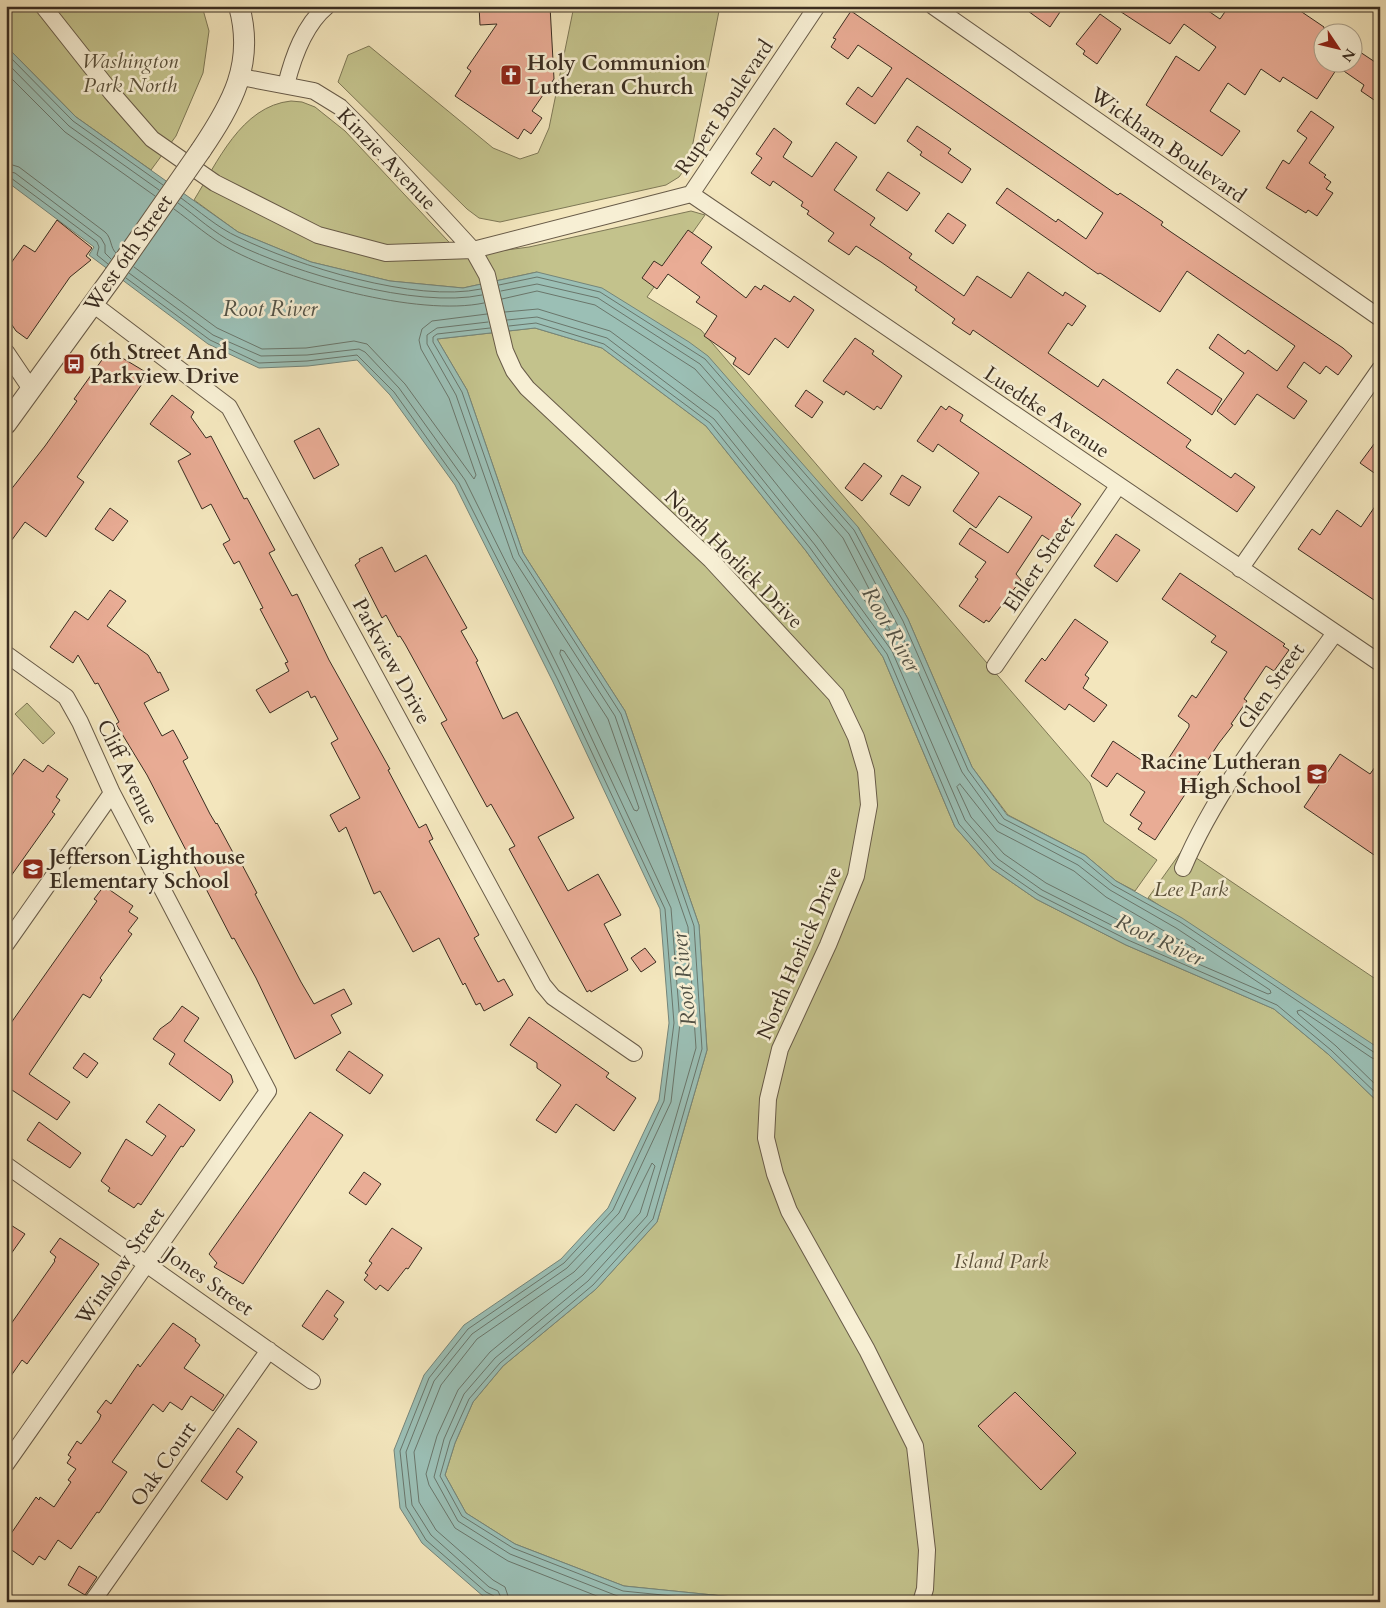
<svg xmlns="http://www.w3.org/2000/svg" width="1386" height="1608" font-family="Cardo,serif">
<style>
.green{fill:#c3c28c;stroke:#7e7856}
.water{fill:#9bbfb5;stroke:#74857a}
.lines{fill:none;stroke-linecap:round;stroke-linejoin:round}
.shore{stroke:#6a766b;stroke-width:1}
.building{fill:#e9ac95;stroke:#3a2d21}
.minor-casing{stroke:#685b48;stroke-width:18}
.tertiary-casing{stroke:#685b48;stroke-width:22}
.minor{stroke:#f7efd4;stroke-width:16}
.tertiary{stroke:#f7efd4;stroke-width:20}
.tertiary-bridge-casing{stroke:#685b48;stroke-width:22;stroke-linecap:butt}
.tertiary-bridge{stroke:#f7efd4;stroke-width:20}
.labels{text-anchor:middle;stroke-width:5;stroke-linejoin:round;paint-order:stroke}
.park-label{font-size:21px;font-style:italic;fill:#5c523c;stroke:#f7efd4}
.poi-label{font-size:21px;font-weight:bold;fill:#3a2d21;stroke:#f7efd4;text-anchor:start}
.street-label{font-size:21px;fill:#3a2d21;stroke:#f7efd4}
.water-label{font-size:22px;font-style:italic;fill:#525246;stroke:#f7efd4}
</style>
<rect width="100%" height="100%" fill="#f3e6bd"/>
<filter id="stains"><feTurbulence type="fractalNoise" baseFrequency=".004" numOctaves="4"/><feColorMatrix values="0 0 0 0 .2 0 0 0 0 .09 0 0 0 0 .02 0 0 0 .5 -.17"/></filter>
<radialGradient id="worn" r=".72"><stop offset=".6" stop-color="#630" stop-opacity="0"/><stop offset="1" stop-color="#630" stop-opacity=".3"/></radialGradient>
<!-- green -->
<path class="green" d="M6 6H202L209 31 203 73 176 136 151 170 76 117 6 46Z
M574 6H720L689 163 679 177 666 185 500 222 479 218 467 209 338 82 348 55 369 46 493 148 520 159 538 153 549 128Z
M291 101 302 102 315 107 345 131 462 256 529 247 691 211 705 215 647 297 701 330 1090 783 1104 822 1157 860 1135 891 1116 881 1085 855 1008 815 972 767 908 619 858 527 537 272 463 288 390 281 311 262 238 232 194 200C217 163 241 106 291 101Z
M535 328 602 348 706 426 806 551 883 657 955 827 991 868 1036 899 1126 945 1274 1009 1328 1054 1380 1104V1602H749L733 1597 624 1586 515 1544 466 1513 445 1475 455 1443 473 1402 503 1366 596 1289 657 1222 707 1050 699 925 625 711 523 553 467 390 437 339Z
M27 703 55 733 43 744 15 714Z
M1183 849 1380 982V1050L1148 898Z"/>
<!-- water -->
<path class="water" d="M6 46 76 117 238 232 311 262 390 281 463 288 537 272 602 288 689 342 708 356 858 527 908 619 972 767 1007 815 1085 855 1116 881 1182 918 1374 1045 1380 1050V1104L1328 1054 1274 1009 1126 945 1036 899 991 868 955 827 883 657 806 551 706 426 602 348 535 328 437 339 467 390 523 553 625 711 699 925 707 1050 657 1222 596 1289 503 1366 473 1402 455 1443 445 1475 466 1513 515 1544 624 1586 733 1597 749 1602H497L484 1597 422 1543 400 1508 394 1450 424 1375 464 1325 561 1259 608 1208 659 1100 669 1023 660 909 553 682 455 485 390 395 357 360 308 366 259 368 208 344 89 255 94 247 6 181Z"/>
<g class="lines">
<!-- shore -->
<path class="shore" d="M6 53 73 121 163 185
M6 62 69 126 159 190
M6 73 65 132 155 196
M6 163 19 167 105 232C112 238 110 248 116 253
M6 171 15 173 101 238 105 245V253L111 259
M6 177 11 178 97 242 99 247 97 255 108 264
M181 198C199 211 218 228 238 237 298 266 415 303 481 289
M178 203C196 216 214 233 234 243 295 273 416 309 482 295
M174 209C192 222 210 238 230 249 289 281 418 317 484 303
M134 267 217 328 262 349 306 348 354 341 367 344 405 384 474 479 476 475 449 398 421 349 419 340 422 329 432 321 487 314
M129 273 213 335 261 356 307 355 359 349 365 352 399 388 465 480 563 677 671 908 680 1023 671 1102 619 1213 567 1268 472 1334 434 1381 406 1452 412 1505 431 1535 489 1587 498 1591 503 1602
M126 278 210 340 259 363 307 361 357 355 394 392 459 483 558 680 665 909 674 1023 664 1101 613 1210 564 1263 468 1329 429 1378 400 1451 406 1507 426 1540 486 1592 494 1596 496 1602
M499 285 537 277 600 292 705 359 854 530 903 621 968 770 1004 819 1082 859 1113 885 1180 922 1375 1053 1380 1054
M501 291 537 284 598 298 700 364 849 534 897 624 962 772 999 823 1078 865 1110 890 1176 928 1270 990 1271 993 1268 994 1131 935 1042 890 998 859 965 820 892 651 815 545 714 419 607 338 537 317 507 320
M502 299 537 291 595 305 695 369 843 538 890 630H886L821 540 718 411 610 331 538 309 505 312
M488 322 437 328 427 335V344L456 395 513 558 615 716 688 927 696 1048 647 1216 588 1281 495 1358 464 1394 444 1439 434 1477 458 1521 510 1554 620 1597 667 1602
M509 326 536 323 604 344 710 423 810 548 887 654 959 824 994 864 1039 895 1128 940 1277 1005 1331 1050 1380 1097
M490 328 437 334 433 337V342L462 392 519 555 621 714 694 926 702 1049 653 1219 593 1285 500 1363 469 1399 450 1441 440 1476 462 1516 513 1548 623 1591 732 1602
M561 650 564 651 608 719 639 808 637 811 634 810 560 654Z
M960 784 997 831 1074 871 1106 897 1195 949V952L1192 953 1134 928 1046 883 1004 854 971 817 957 787Z
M1380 1060 1372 1058 1301 1010 1297 1011 1298 1014 1336 1046 1380 1089
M510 1602 505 1587 493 1580 436 1530 419 1502 414 1452 441 1385 477 1339 574 1272 624 1219 652 1163 655 1166 640 1213 583 1275 490 1352 458 1390 437 1436 426 1474 429 1485 455 1528 508 1561 612 1602"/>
</g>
<!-- building -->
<path class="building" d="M479 6H550L554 79 532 111 542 118 531 134 524 129 518 139 455 96 471 71 467 68 497 24 480 25Z
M1021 6H1064L1050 27Z
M1112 6H1201L1220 19 1229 6H1293L1324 27V62H1354V48L1378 64 1380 62V104L1361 91 1364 85 1338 67 1317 99 1283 77 1280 82 1261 69 1245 95 1228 83 1210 111 1240 131 1222 156 1146 105 1176 56 1199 71 1216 47 1184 24 1170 44Z
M851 11 1116 194 1118 195 1120 193 1163 222 1161 225 1171 232 1343 348 1352 356 1338 375 1326 366 1320 374 1304 362 1287 387 1307 401 1294 419 1257 394 1235 425 1217 411 1244 373 1209 348 1218 334 1245 354 1248 350 1277 371 1295 346 1187 271 1160 312 1100 273 1098 274 996 203 1007 188 1056 222 1058 219 1086 239 1103 213 907 78 875 124 846 104 858 87 872 97 892 68 858 45 848 59 831 47 836 39 833 38Z
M1100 14 1121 29 1097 64 1083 54 1085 51 1076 44Z
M1311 111 1334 127 1309 163 1326 175 1324 177 1331 182 1326 189 1333 193 1317 216 1308 210 1306 213 1266 188 1283 160 1289 164 1307 138 1297 131Z
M917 126 951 149 948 153 971 169 962 183 920 155 922 152 907 141Z
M774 128 792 142 783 157 812 177 836 142 857 157 834 190 875 218 870 225 912 254 909 258 964 296 977 276 1011 298 1028 272 1063 296 1065 292 1086 306 1072 326 1068 323 1048 353 1098 387 1103 379 1191 440 1186 447 1231 478 1235 473 1255 487 1237 512 973 330 970 335 952 323 955 319 915 290 917 287 881 262 856 246 849 255 828 241 834 233 807 214 809 211 801 206 803 202 773 181 770 186 751 173 762 158 756 154Z
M888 172 920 193 907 211 876 190Z
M948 213 966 225 953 244 935 231Z
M57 220 92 248 86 256 91 260 70 277 27 339 16 331 6 316V270L24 245 35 252Z
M688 230 712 247 701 263 746 298 755 286 761 290 764 285 790 302 794 296 814 310 788 348 775 338 749 375 733 364 736 358 704 336 717 316 696 302 700 297 668 274 657 289 642 278 654 261 662 266Z
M855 338 874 351 872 354 902 376 881 409 877 406 874 410 846 391 844 395 823 381Z
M109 350 149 374 77 477 84 482 46 537 25 522 6 548V496L45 446 77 401 74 399Z
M1177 369 1222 399 1212 415 1167 383Z
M806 390 823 402 812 418 795 406Z
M172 395 194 412 191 417 206 438 211 436 244 499 247 498 275 550 269 553 292 596 297 594 329 660 390 769 388 770 404 800 419 828 426 824 433 839 429 841 479 935 474 938 498 982 504 979 513 995 484 1011 480 1003 476 1005 465 983 463 985 439 938 413 952 380 891 374 894 346 827 339 832 330 815 360 798 331 743 338 739 315 696 311 698 308 691 270 713 256 690 289 671 285 663 288 662 260 609 263 608 239 561 234 564 223 544 230 540 211 504 202 509 178 461 191 454 150 424Z
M941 406 946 410 949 406 963 415 960 421 1081 504 1054 543 1042 535 1016 574 1021 580 989 622 986 620 984 623 959 606 978 579 975 577 986 562 959 544 970 528 1008 553 1032 517 999 496 976 528 953 511 979 473 938 444 933 452 917 441Z
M319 428 339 465 314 479 294 441Z
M1380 436V477L1360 463Z
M864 463 882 476 862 501 845 488Z
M902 475 921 487 909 506 890 494Z
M1380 499V604L1298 549 1312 529 1320 535 1337 510 1361 527Z
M110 508 128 521 113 541 95 529Z
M1116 534 1140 550 1117 582 1094 566Z
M382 547 395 572 426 555 467 628 461 631 478 661 476 662 503 719 517 712 574 818 538 837 568 891 598 874 621 915 604 924 628 970 591 992 590 990 587 992 509 849 515 846 491 804 487 807 441 723 447 720 405 644 400 636 398 637 386 615 382 618 355 565 360 561 359 559Z
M1180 573 1285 644 1283 646 1289 650 1274 671 1266 666 1244 699 1247 701 1231 724 1233 725 1219 743 1155 840 1138 829 1142 823 1130 815 1145 792 1117 773 1107 787 1091 776 1113 741 1153 768 1158 760 1165 764 1189 727V724L1178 716 1192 695 1196 698 1227 652 1211 642 1216 636 1162 599Z
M110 590 126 601 107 626 148 655 158 673 160 672 169 690 144 703 162 736 173 730 178 739 188 758 183 761 210 814 216 824 217 823 237 860 239 859 257 893 255 894 301 982 314 1004 344 989 352 1004 331 1015 341 1033 295 1059 256 978 234 938 232 939 147 775 116 724 119 722 98 683 95 684 78 655 73 663 50 647 75 611 88 620Z
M1075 619 1108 642 1085 675 1089 678 1083 688 1107 705 1094 722 1069 704 1065 710 1025 681 1042 658 1045 661Z
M1340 754 1370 774 1380 760V859L1304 807Z
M24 759 43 772 48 765 68 779 56 797 60 800 52 812 55 814 6 883V784Z
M104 886 133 906 129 912 138 918 128 931 132 934 100 978 102 980 90 998 83 994 29 1074 70 1102 57 1120 6 1086V1030L97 901 94 899Z
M645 948 656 962 641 972 631 958Z
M182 1006 199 1018 184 1041 231 1075 233 1082 220 1101 169 1064 175 1054 153 1039 160 1029 171 1021Z
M529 1017 609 1073 606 1077 636 1098 614 1131 576 1104 556 1133 536 1120 561 1085 537 1068V1063L510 1045Z
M349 1051 383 1075 370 1094 336 1070Z
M84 1053 98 1063 87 1078 73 1068Z
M159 1104 195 1130 183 1147 181 1146 141 1205 138 1203 134 1208 108 1191 110 1188 101 1181 126 1139 152 1156 166 1136 146 1122Z
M310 1112 343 1135 243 1284 214 1267 217 1263 209 1254Z
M39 1122 81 1153 70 1168 27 1140Z
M364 1172 381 1184 366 1205 349 1193Z
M6 1222 25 1234 6 1261Z
M392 1228 422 1248 408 1269 406 1268 388 1291 380 1285 376 1290 364 1280 368 1275 365 1273 372 1263 369 1261Z
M60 1238 99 1264 27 1364 22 1360 6 1383V1331L55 1261 54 1260 56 1257 50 1252Z
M327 1290 344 1302 334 1316 338 1319 323 1340 302 1326Z
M173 1323 196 1339 195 1341 200 1345 184 1368 224 1395 213 1411 191 1396 182 1410 170 1402 163 1412 153 1404 112 1462 127 1472 99 1513 97 1512 71 1549 58 1540 45 1560 39 1556 33 1565 6 1546V1541L36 1497 39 1500 40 1497 54 1507 71 1482 68 1480 76 1469 67 1463 71 1457 68 1455 77 1441 81 1444 99 1420 101 1415 97 1412 106 1400 111 1404 138 1364 140 1367Z
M1015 1392 1076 1453 1041 1490 978 1426Z
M238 1428 257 1442 236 1472 243 1477 227 1500 201 1481Z
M79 1566 97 1577 85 1595 68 1585Z"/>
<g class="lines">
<!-- minor casing -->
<g class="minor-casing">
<path id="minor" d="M43 6 111 92 152 139 215 183 318 235 386 253 473 250 691 194 817 6
M933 6 1380 318
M241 77 314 91 340 107 359 126 473 250 487 275 505 351 514 371 527 388 711 560 836 695 856 737 866 771 869 805 856 876 828 945 780 1049 768 1099 766 1138 775 1174 789 1211 867 1350 915 1446 927 1550 925 1589 921 1602
M286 85C293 57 304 25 327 6
M691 194 1380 663
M93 304 229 407 543 985 553 997 634 1053
M6 352 31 389
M1240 569 1380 369
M6 654 66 697 80 722 112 793 268 1091 6 1464
M995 666 1118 486
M1183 868C1218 785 1282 707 1335 633
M6 944 112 793
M6 1165 312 1381
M92 1602 269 1350"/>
</g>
<!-- tertiary casing -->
<g class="tertiary-casing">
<path id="tertiary" d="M201 150C232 104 255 64 239 6
M6 424 114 275"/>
</g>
<!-- minor -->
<use href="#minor" class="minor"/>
<!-- tertiary -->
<use href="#tertiary" class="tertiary"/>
<!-- tertiary-bridge casing -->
<g class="tertiary-bridge-casing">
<path id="tertiary-bridge" d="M114 275 201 150"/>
</g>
<!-- tertiary-bridge -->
<use href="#tertiary-bridge" class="tertiary-bridge"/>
</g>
<!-- icons -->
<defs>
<g id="church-square" transform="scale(1.125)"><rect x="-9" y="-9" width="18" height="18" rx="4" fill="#8f2418" stroke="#f7efd4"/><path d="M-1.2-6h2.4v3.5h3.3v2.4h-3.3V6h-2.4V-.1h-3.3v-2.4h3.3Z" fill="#fff"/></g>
<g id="bus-square" transform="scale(1.125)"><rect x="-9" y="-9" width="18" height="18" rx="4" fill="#8f2418" stroke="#f7efd4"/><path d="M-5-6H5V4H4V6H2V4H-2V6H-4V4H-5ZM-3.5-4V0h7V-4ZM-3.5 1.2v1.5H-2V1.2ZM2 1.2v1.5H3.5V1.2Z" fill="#fff"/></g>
<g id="school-square" transform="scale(1.125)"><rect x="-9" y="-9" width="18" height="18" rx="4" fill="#8f2418" stroke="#f7efd4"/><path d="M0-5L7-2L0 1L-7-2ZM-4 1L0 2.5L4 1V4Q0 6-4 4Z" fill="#fff"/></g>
</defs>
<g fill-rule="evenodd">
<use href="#church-square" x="511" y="75"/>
<use href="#bus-square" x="74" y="364"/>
<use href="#school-square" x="1317" y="774"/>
<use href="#school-square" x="33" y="869"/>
</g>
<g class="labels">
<!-- park labels -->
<g class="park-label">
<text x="130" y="68">Washington<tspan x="130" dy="24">Park North</tspan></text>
<text x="1191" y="896">Lee Park</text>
<text x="1001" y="1268">Island Park</text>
</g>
<!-- poi labels -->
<g class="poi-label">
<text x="527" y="70">Holy Communion<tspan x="527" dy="24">Lutheran Church</tspan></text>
<text x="90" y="359">6th Street And<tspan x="90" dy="24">Parkview Drive</tspan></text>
<text x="1301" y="769" text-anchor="end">Racine Lutheran<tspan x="1301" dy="24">High School</tspan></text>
<text x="49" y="864">Jefferson Lighthouse<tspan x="49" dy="24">Elementary School</tspan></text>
</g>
<!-- street labels -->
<g class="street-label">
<text transform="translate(724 107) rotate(-56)" y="7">Rupert Boulevard</text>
<text transform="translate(1168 145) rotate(35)" y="7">Wickham Boulevard</text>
<text transform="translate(387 159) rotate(46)" y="7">Kinzie Avenue</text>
<text transform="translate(128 253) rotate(-55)" y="7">West 6th Street</text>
<text transform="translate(1047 412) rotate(34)" y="7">Luedtke Avenue</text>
<text transform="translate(734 559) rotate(45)" y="7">North Horlick Drive</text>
<text transform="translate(1039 564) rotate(-56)" y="7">Ehlert Street</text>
<text transform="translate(392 661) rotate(61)" y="7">Parkview Drive</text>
<text transform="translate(1271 686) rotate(-55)" y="7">Glen Street</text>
<text transform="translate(128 772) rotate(64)" y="7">Cliff Avenue</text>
<text transform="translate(799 953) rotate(-67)" y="7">North Horlick Drive</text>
<text transform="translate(120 1266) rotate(-55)" y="7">Winslow Street</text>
<text transform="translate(209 1281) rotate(35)" y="7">Jones Street</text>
<text transform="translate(163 1464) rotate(-55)" y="7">Oak Court</text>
</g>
<!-- water labels -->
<g class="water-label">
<text x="270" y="316">Root River</text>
<text transform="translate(892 629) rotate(60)" y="8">Root River</text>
<text transform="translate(1160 939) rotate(25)" y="8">Root River</text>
<text transform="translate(683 979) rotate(-96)" y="8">Root River</text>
</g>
</g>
<!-- margin -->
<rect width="1386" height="1608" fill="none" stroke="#f3e6bd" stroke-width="25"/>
<rect x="8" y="8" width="1371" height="1593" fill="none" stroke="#3a2d21" stroke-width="2.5"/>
<rect x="12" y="12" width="1361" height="1583" fill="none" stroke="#3a2d21"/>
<!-- north arrow -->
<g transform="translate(1338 48) rotate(125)"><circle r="24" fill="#f7efd4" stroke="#aba18c"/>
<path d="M0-4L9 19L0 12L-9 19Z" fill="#8f2418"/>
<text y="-8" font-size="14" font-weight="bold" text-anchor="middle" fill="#3a2d21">N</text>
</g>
<rect width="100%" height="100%" filter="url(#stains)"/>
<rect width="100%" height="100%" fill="url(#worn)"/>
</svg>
